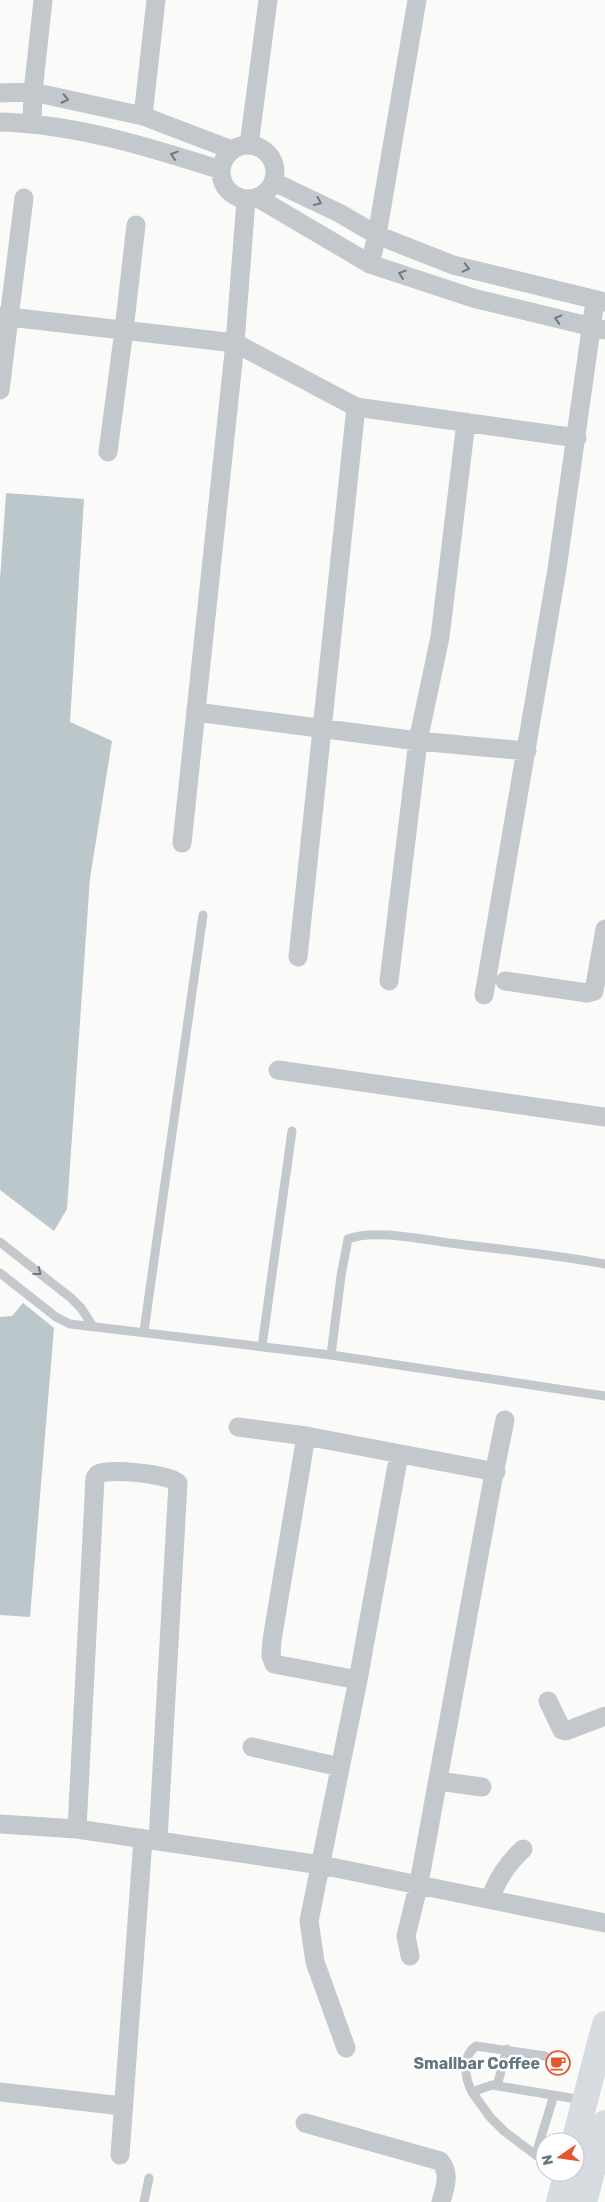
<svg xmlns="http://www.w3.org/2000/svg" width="605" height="2202" font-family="Rubik,sans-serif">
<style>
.water{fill:#bbc7cb}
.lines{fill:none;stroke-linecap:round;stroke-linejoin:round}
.service{stroke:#c3c8cc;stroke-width:9}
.minor{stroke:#c3c8cc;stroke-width:19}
.secondary{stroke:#d6dbdf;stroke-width:26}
.oneway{stroke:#6a7a87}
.labels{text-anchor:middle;stroke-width:5;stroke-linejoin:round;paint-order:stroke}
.poi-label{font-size:16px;font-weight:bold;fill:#657683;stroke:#fff;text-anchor:end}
</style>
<rect width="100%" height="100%" fill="#fafaf8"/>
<!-- water -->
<path class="water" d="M6 493 84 499 70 722 112 741 90 878 67 1209 54 1231 0 1190V580Z
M23 1303 54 1328 30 1617 0 1615V1317L12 1316Z"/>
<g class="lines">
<!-- service -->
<path class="service" d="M0 1242 71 1298 81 1308 92 1325
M0 1273 56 1317 70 1324 331 1355 605 1396
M144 1331 203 915
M262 1346 292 1131
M331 1355 341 1276 348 1239C374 1228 429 1241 458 1244 507 1250 556 1255 605 1264
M497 2086 507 2049
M472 2092C465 2078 461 2057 476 2046L545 2056
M536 2154 554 2095
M545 2162 504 2131 490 2117 472 2092 492 2085 583 2100
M144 2202 149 2178"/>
<!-- minor -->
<path class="minor" d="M0 93 33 92 143 116 232 150
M143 116 156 0
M0 122C75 124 149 147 221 170
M32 123 33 92 43 0
M221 172a27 27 0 1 1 54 0a27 27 0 1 1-54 0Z
M249 145 268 0
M274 182 339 213 377 235 453 265 605 302
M258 198 370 264 473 298 605 330
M370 264 377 235 417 0
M0 316 235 343 356 407 577 438
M0 390 24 198
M108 452 124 330 136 225
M196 712 418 741 527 751
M182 843 235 343 246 200
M298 957 356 407
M389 981 418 741 440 637 466 422
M505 981 587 993 594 991 605 929
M484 995 557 569 595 301
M278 1070 605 1117
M238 1427 306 1436 496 1472
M306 1436 272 1640 271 1656 274 1664 358 1680
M548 1701 562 1730 566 1731 605 1716
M252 1747 340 1767
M438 1781 482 1787
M0 1824 77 1829 321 1865 605 1923
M77 1829 95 1478 98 1474C108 1468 170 1474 178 1483L158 1840
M490 1899C498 1878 507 1864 523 1849
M410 1956 406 1936 419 1883 492 1484 505 1420
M346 2048 315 1962 309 1921 358 1680 399 1454
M0 2092 122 2106
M305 2123 440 2161C451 2174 445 2187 441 2202
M120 2155 143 1839"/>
<!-- secondary -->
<path class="secondary" d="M574 2142 605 2024
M559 2202 567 2172
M584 2202 605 2123"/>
</g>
<!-- one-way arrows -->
<defs><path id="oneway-chevron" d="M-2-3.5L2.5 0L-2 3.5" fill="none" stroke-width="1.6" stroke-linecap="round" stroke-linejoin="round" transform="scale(1.25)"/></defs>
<g class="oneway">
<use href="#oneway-chevron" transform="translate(65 99) rotate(12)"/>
<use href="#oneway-chevron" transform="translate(174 155) rotate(-162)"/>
<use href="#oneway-chevron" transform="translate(318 202) rotate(25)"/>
<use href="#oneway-chevron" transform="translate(466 268) rotate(14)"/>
<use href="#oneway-chevron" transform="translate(402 274) rotate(-162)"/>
<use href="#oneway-chevron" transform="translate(558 319) rotate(-166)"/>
<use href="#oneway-chevron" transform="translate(38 1272) rotate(38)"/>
</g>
<!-- icons -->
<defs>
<g id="cafe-ring" transform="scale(1.25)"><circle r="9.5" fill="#fff" stroke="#e4572e" stroke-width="1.5"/><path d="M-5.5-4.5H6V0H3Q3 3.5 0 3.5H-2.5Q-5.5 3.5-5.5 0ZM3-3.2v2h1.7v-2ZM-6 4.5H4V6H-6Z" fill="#e4572e"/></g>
</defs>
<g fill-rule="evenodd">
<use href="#cafe-ring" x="558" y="2063"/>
</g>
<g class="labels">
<!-- poi labels -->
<g class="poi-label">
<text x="540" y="2069">Smallbar Coffee</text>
</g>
</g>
<!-- north arrow -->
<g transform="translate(560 2157) rotate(257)"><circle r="24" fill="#ffffff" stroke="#c1c8cd"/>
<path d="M0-4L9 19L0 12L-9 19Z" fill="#e4572e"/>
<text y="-8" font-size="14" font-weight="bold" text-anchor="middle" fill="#657683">N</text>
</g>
</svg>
